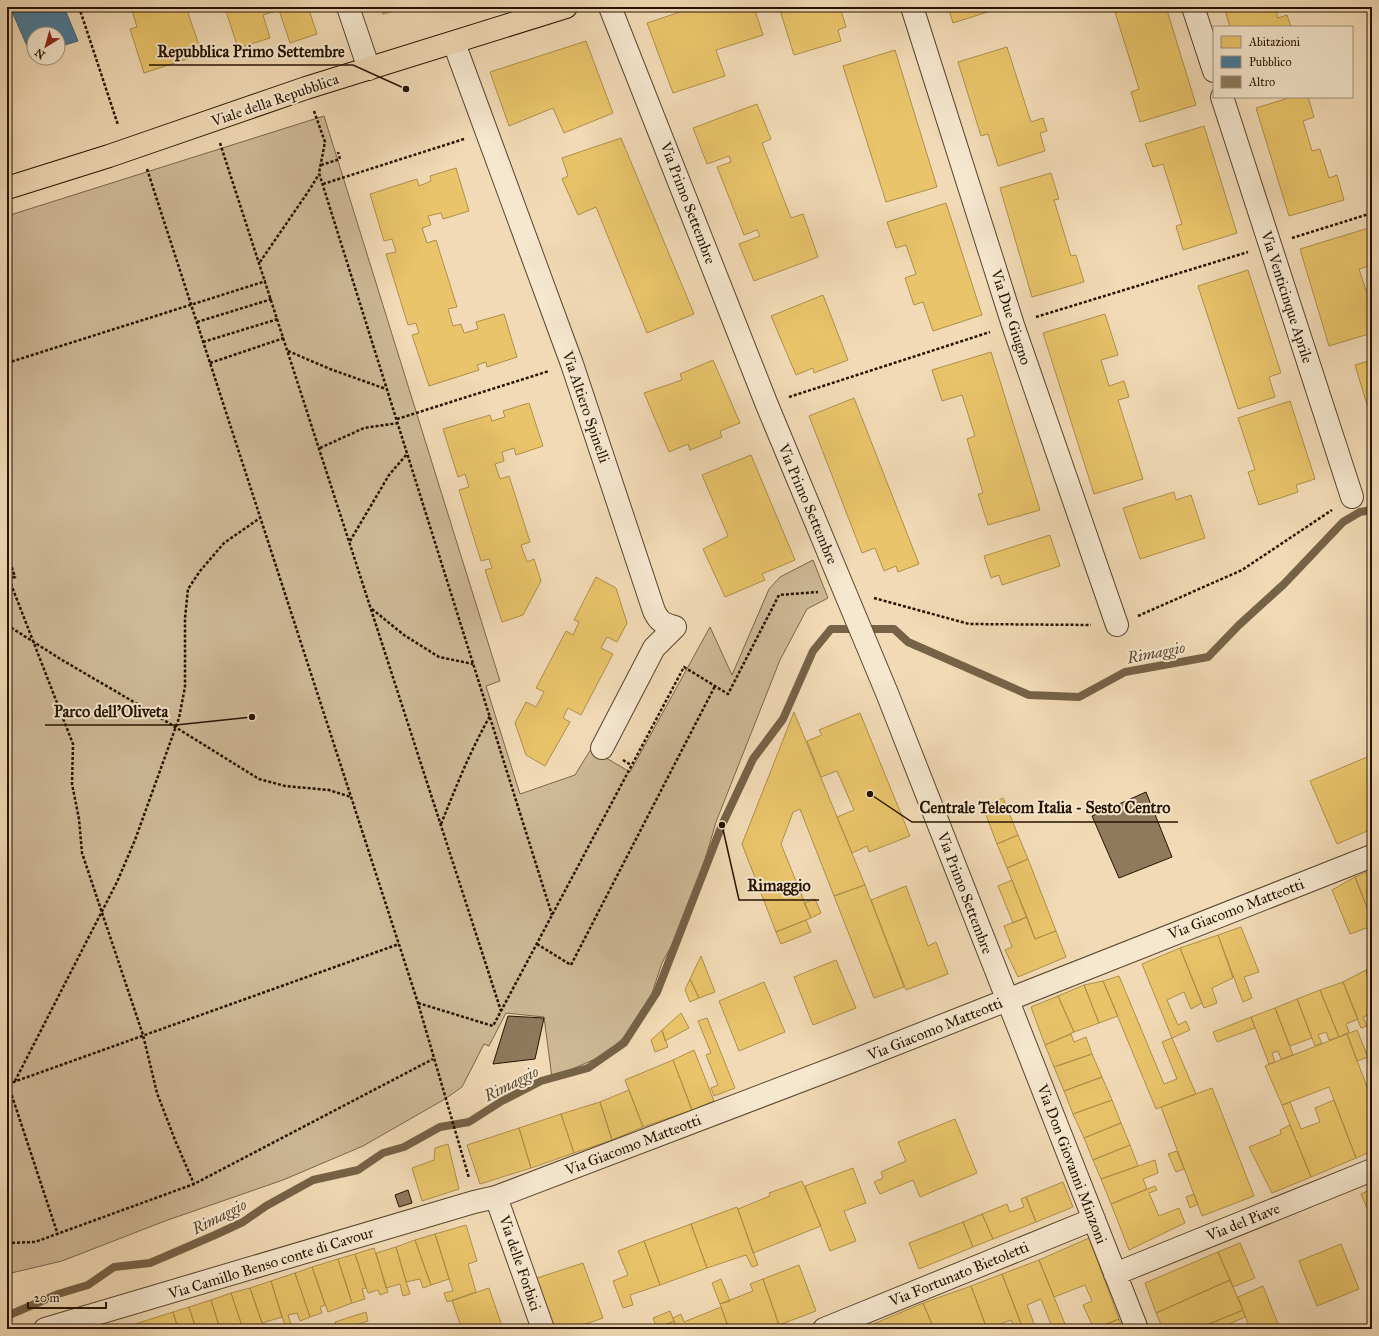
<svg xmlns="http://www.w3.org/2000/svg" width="1379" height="1336" font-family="'IM FELL Great Primer',serif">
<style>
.green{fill:#ceb896;stroke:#7a664b}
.homes{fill:#e9c46a;stroke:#ae8f4a}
.public{fill:#457b9d;stroke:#3b5c6e}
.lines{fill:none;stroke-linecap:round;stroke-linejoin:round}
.stream{stroke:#766247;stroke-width:8}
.building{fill:#8f7a5e;stroke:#251300}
.minor-casing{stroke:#58452d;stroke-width:24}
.major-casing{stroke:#251300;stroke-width:24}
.path{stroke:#251300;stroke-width:2.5;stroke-dasharray:3 2;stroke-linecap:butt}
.minor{stroke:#f6e7cf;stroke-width:22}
.major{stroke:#f1dab5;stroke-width:22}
.labels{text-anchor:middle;stroke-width:4;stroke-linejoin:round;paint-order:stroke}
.street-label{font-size:15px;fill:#251300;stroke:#f6e7cf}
.water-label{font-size:16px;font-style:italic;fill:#5b4730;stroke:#f6e7cf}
.leader{fill:none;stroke:#251300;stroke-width:1.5}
.callout-dot{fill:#251300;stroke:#f6e7cf;stroke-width:1.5}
.callout-label{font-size:16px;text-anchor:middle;font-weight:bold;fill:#251300;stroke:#f6e7cf;stroke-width:4;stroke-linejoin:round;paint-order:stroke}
</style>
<rect width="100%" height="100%" fill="#f1dab5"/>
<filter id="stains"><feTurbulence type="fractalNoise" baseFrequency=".005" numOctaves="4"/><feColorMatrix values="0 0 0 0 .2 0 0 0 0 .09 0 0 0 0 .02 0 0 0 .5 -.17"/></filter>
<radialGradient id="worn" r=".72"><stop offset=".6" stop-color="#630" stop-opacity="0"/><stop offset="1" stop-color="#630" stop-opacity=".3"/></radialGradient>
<!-- green -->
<path class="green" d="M324 116 500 681 486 686 520 794 575 775 591 749 630 772 710 627 732 675 769 589 780 577 813 560 828 598 807 609 780 660 716 822 690 911 662 963 643 1020 604 1055 552 1078 544 1017 506 1013 489 1046 484 1044 462 1087 445 1099 363 1146 283 1180 165 1221 62 1261 7 1274V216Z"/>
<!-- homes -->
<path class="homes" d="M131 7H186L202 54 144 73 130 29 137 27Z
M229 7H308L317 34 290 43 279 10 263 15 270 38 238 48 225 8Z
M381 7H409L383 14Z
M695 7H754L763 35 716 50 725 76 673 93 647 23Z
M779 7H840L846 27 838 30 841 41 794 55Z
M948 7H1003L953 23Z
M1131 7H1166L1196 105 1140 122 1131 92 1139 89 1115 12Z
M1224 7H1275L1278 18 1287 15 1291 27H1230Z
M586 41 613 113 564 133 553 108 509 126 490 72Z
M1007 47 1031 122 1043 118 1047 131 1040 133 1045 151 998 166 988 134 981 136 958 62Z
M895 50 937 187 886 202 843 66Z
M1292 97H1308L1314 117 1303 121 1312 151 1320 149 1329 178 1337 175 1344 200 1289 216 1256 108Z
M757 104 771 139 762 143 791 218 803 214 818 257 754 281 739 244 760 236 757 230 744 235 717 167 731 162 729 156 707 164 693 128Z
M1204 126 1237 233 1183 250 1176 226 1182 224 1163 164 1153 167 1145 144Z
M621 138 694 314 647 333 596 207 578 215 562 179 568 176 562 158Z
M456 168 469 211 443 219 441 213 428 216 431 225 422 228 427 243 436 240 457 307 448 309 453 326 461 324 464 333 478 329 476 322 504 314 517 357 487 367 486 362 477 365 479 370 429 386 412 335 419 333 416 323 408 325 386 254 396 252 392 239 384 241 370 194 417 179 419 186 431 181 430 176Z
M1051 173 1059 199 1054 200 1071 256 1076 255 1084 282 1032 297 1000 188Z
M946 203 982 315 933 331 923 302 914 305 905 278 916 274 906 245 896 248 887 222Z
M1372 227V265L1359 269 1369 300 1372 299V333L1329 346 1300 249Z
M1248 270 1281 373 1269 377 1275 397 1238 409 1198 286Z
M823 295 848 360 814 373 813 368 796 375 771 316Z
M1105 314 1118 355 1101 360 1109 386 1124 381 1129 397 1118 400 1143 479 1094 494 1043 333Z
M991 352 1040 510 988 525 978 494 983 493 967 439 975 436 962 395 942 401 932 370Z
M713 360 740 423 720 431 722 437 690 450 688 444 669 452 644 393 682 380 680 374Z
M1372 360V407L1368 408 1355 365Z
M854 398 919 564 898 572 896 566 884 571 875 548 862 553 809 416Z
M1290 401 1315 479 1296 485 1298 492 1259 505 1248 472 1255 470 1238 418Z
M529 403 543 446 516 455 514 448 502 452 504 461 495 464 500 479 509 476 530 542 521 545 527 562 534 559 541 581 523 615 502 622 485 570 492 568 489 559 481 561 459 490 469 487 465 474 458 477 443 429 490 415 492 421 505 417 503 411Z
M751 455 795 560 762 574 765 580 725 597 703 549 728 536 702 475Z
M1174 492 1176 500 1191 495 1205 538 1140 559 1123 508Z
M1050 535 1060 566 1002 585 999 575 991 578 984 556Z
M596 577 616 588 627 623 617 642 607 637 601 648 613 654 581 715 568 708 563 718 570 722 545 766 526 755 515 723 526 702 536 707 544 692 536 688 566 631 573 635 579 622 574 620Z
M794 712 865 885 834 896 800 809 793 812 781 844 811 918 776 932 742 844Z
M860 713 910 836 869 852 867 846 852 853 837 817 854 810 837 771 821 777 807 741 822 735 819 730Z
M1372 755V829L1337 844 1310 781Z
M1003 798 1018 835 997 844 983 807Z
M1018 835 1028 859 1007 868 997 844Z
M1028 859 1056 931 1035 939 1007 868Z
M1372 870V920L1355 877Z
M1355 877 1372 920V926L1350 934 1332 890Z
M1012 880 1027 917 1013 923 998 886Z
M865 885 904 987 874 998 834 896Z
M906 886 928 946 936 942 948 974 906 990 871 900Z
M815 899 821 913 811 918 804 903Z
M1027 917 1035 939 1056 931 1066 957 1018 977 1005 950 1012 947 1004 926Z
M806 920 811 932 781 944 776 932Z
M1241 927 1259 972 1244 977 1252 998 1243 1002 1218 935Z
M1218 935 1233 978 1212 988 1217 1003 1204 1008 1180 948Z
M1180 948 1202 1003 1191 1009 1184 992 1167 1000 1178 1025 1186 1021 1190 1030 1172 1038 1142 964Z
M701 956 715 992 699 998 690 979Z
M836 960 856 1008 813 1025 794 977Z
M1372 967V989L1366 970Z
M1366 970 1372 989V1018L1369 1019 1368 1015 1363 1017 1367 1026 1361 1028 1343 982Z
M1119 976 1164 1084 1177 1079 1162 1042 1172 1038 1196 1094 1156 1109 1103 981Z
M690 979 699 998 690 1002 685 990Z
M1103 981 1118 1016 1099 1023 1084 985Z
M764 982 785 1032 739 1051 719 1001Z
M1343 982 1358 1019 1346 1024 1349 1032 1339 1037 1320 990Z
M1084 985 1099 1023 1074 1032 1058 996Z
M1320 990 1339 1037 1329 1040 1326 1032 1318 1035 1322 1043 1315 1046 1297 999Z
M1058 996 1074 1032 1045 1045 1031 1007Z
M1297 999 1312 1038 1290 1046 1275 1008Z
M1275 1008 1293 1055 1281 1059 1278 1051 1272 1053 1275 1062 1269 1064 1251 1017Z
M681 1013 689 1028 665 1041 662 1030Z
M1251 1017 1255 1028 1217 1042 1213 1032Z
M707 1018 735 1088 714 1096 711 1088 718 1085 706 1055 711 1053 698 1021Z
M662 1030 668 1047 655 1052 651 1040Z
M1357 1030 1368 1057 1357 1061 1347 1034Z
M1071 1034 1074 1042 1086 1037 1092 1054 1054 1067 1045 1045Z
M1347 1034 1372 1100V1151L1356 1158 1329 1087 1282 1105 1265 1066Z
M694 1050 714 1101 692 1110 673 1060Z
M1092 1054 1102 1077 1064 1091 1054 1067Z
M673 1060 692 1110 643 1127 625 1080Z
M1102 1077 1112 1100 1073 1114 1064 1091Z
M1212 1088 1254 1196 1202 1216 1161 1107Z
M629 1090 643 1127 612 1140 600 1102Z
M1112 1100 1121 1123 1084 1138 1073 1114Z
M1334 1100 1356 1158 1311 1177 1282 1105 1290 1102 1301 1129 1320 1122 1315 1108Z
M600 1102 612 1140 574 1153 561 1114Z
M561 1114 574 1153 531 1168 519 1128Z
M955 1119 977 1173 920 1197 913 1180 880 1194 874 1182 883 1178 881 1172 906 1161 898 1142Z
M1121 1123 1130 1145 1093 1160 1084 1138Z
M1290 1125 1311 1177 1272 1193 1249 1147 1281 1134 1280 1130Z
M519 1128 531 1168 480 1184 467 1145Z
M448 1144 459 1189 422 1201 412 1168 434 1160 435 1148Z
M1130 1145 1138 1166 1101 1179 1093 1160Z
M1177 1151 1184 1169 1176 1172 1168 1154Z
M1155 1160 1158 1173 1143 1179 1147 1189 1111 1204 1101 1179Z
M853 1168 866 1203 844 1211 856 1241 830 1251 805 1186Z
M802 1181 821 1226 753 1253 738 1209 770 1196 769 1193Z
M1063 1182 1073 1207 1036 1222 1026 1197Z
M1155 1186 1157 1190 1149 1193 1159 1216 1179 1208 1185 1223 1129 1250 1111 1204Z
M1372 1189V1220L1361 1194Z
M1194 1194 1198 1204 1190 1208 1186 1197Z
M1026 1197 1036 1222 993 1239 982 1214 1007 1204 1010 1212 1024 1207 1021 1199Z
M737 1207 758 1265 752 1267 746 1255 707 1268 691 1224Z
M982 1214 993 1239 973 1247 963 1222Z
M963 1222 973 1247 919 1269 909 1243Z
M691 1224 707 1268 660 1285 644 1241Z
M466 1225 477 1261 468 1264 476 1292 447 1302 444 1293 453 1291 435 1234Z
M435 1234 449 1279 431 1285 415 1240Z
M1089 1238 1119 1319 1094 1329 1083 1305 1092 1301 1085 1285 1054 1297 1039 1260Z
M415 1240 431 1285 423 1288 420 1279 406 1282 396 1247Z
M644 1241 660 1285 630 1295 633 1305 623 1308 613 1281 628 1275 618 1251Z
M1240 1243 1255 1278 1233 1287 1218 1252Z
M1341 1244 1359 1289 1317 1306 1299 1261Z
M396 1247 410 1294 403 1296 400 1284 386 1288 376 1253Z
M374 1248 388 1292 380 1295 378 1290 368 1293 355 1254Z
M1218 1252 1230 1280 1156 1313 1145 1283Z
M355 1254 366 1288 362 1289 365 1299 352 1303 338 1259Z
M338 1259 352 1303 328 1312 312 1267Z
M1039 1260 1054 1297 1067 1329H1047L1052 1327 1041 1299 1027 1305 1036 1329H1023L1002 1274Z
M583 1263 603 1318 571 1329H549L531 1280Z
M799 1265 816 1311 779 1325 763 1279Z
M312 1267 325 1305 320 1307 322 1313 310 1317 295 1273Z
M295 1273 310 1317 300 1321 297 1313 288 1315 292 1327 286 1329 271 1281Z
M1002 1274 1023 1329H1015L1011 1320 987 1329 971 1286Z
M721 1279 730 1301 720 1304 712 1283Z
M763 1279 779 1325 770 1329H729L720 1304 753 1291 750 1284Z
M1230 1280 1243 1310 1197 1329H1163L1156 1313Z
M271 1281 282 1317 262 1323 250 1288Z
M971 1286 987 1329H934L923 1303Z
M1263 1286 1280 1329H1250L1238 1297Z
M250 1288 262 1323 264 1329H256L255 1325 243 1329 231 1293Z
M489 1288 503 1329H462L452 1301Z
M231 1293 243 1329H220L211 1300Z
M211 1300 220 1329H196L189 1307Z
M923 1303 934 1329 864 1328Z
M189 1307 196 1329H178L173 1312Z
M721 1307 729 1329H677L673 1318 681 1314 684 1322Z
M1243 1310 1245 1317 1229 1324 1231 1329H1197Z
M670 1311 674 1321 657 1328 653 1318Z
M173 1312 178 1329H130L129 1326Z
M366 1312 368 1321 343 1329H337L335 1322Z
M1119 1319 1123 1329H1094Z
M674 1321 677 1329H654L657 1328Z"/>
<!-- public -->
<path class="public" d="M10 7H64L78 41 58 47V34H34V54L31 55Z"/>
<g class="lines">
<!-- stream -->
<path class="stream" d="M7 1316 58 1294 88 1285 114 1267 150 1263 215 1235 243 1222 266 1206 313 1180 358 1170 383 1153 404 1147 440 1127 469 1122 502 1101 541 1081 588 1068 624 1043 657 992 722 825 753 759 783 719 813 651 831 629H894L908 642 1029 695 1079 697 1125 672 1208 657 1239 625 1284 584 1343 522 1360 512 1372 510"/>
</g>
<!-- building -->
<path class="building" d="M1146 792 1172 857 1119 878 1092 816Z
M508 1016 544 1018 535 1059 493 1064Z
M408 1190 412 1203 399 1207 395 1195Z"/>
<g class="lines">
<!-- minor casing -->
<g class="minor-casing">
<path id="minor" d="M348 7 369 69
M610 7 767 405 887 693 1137 1329
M912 7 1013 325 1117 625
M1193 7 1214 71
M454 43 572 364 654 611C659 622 664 624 675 627L654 648 602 748
M1222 97 1352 497
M496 1197 543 1329
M1115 1274 1372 1170
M45 1329 474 1202 496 1197 850 1062 1372 856
M824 1329 1094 1219"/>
</g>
<!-- major casing -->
<g class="major-casing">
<path id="major" d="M7 188 109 156 306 88 566 7"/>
</g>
<!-- path -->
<path class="path" d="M79 7 118 125
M314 111 325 142 319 173 552 915
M220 143 501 1011
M321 165 340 159 338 152
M147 169 418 1003 469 1178
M323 184 464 139
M1292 238 1372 213
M260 262 310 189 319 174
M1036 317 1248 252
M197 322 272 299
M203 342 278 319
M288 351 330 369 386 389
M7 363 266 281
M210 363 284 338
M789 397 990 332
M397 419 549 371
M320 448 364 428 398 423
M350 541 389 475 407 454
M7 553 15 577 7 579
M9 579 73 744 72 784 79 819 82 853 143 1035 157 1093 175 1140 194 1184
M874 598 969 624 1091 625
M372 609 404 635 439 657 473 664
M1138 616 1242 570 1332 510
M7 625 62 660 151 712 259 779 285 786 329 790 351 797
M623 760 631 765
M441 824C456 787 470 751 490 716
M537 944 571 965 715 686
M418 1003 493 1026 684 667 728 694 779 595 818 592
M7 1081 58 1235
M15 1081 117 882 135 840 179 718 185 687V618L188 589 200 571 224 543 260 518
M8 1084 399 944
M7 1243 35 1242 194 1184 433 1059"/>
<!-- minor -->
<use href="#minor" class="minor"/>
<!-- major -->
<use href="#major" class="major"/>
</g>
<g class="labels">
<!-- street labels -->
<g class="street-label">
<text transform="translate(275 100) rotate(-19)" y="5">Viale della Repubblica</text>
<text transform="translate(688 203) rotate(69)" y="5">Via Primo Settembre</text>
<text transform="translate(1287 297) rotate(72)" y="5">Via Venticinque Aprile</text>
<text transform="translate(1011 317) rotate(72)" y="5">Via Due Giugno</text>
<text transform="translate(586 407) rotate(71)" y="5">Via Altiero Spinelli</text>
<text transform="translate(808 504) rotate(67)" y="5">Via Primo Settembre</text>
<text transform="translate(965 893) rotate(69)" y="5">Via Primo Settembre</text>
<text transform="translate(1236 909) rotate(-21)" y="5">Via Giacomo Matteotti</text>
<text transform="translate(935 1029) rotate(-22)" y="5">Via Giacomo Matteotti</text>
<text transform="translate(633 1145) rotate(-21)" y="5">Via Giacomo Matteotti</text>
<text transform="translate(1072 1164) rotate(69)" y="5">Via Don Giovanni Minzoni</text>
<text transform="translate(1243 1222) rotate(-22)" y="5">Via del Piave</text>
<text transform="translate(271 1263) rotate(-17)" y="5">Via Camillo Benso conte di Cavour</text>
<text transform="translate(520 1263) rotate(71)" y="5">Via delle Forbici</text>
<text transform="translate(959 1274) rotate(-22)" y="5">Via Fortunato Bietoletti</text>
</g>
<!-- water labels -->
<g class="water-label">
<text transform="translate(1156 652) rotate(-11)" y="6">Rimaggio</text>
<text transform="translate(511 1083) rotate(-27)" y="6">Rimaggio</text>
<text transform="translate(219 1216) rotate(-27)" y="6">Rimaggio</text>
</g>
</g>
<!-- callouts -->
<path class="leader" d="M406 89L353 65H149M252 717L176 725H45M870 794L912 822H1178M722 825L739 900H819"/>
<g class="callout-dot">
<circle cx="406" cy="89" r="4"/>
<circle cx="252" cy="717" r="4"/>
<circle cx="870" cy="794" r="4"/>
<circle cx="722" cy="825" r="4"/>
</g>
<g class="callout-label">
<text x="251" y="57">Repubblica Primo Settembre</text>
<text x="111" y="717">Parco dell'Oliveta</text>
<text x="1045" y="813">Centrale Telecom Italia - Sesto Centro</text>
<text x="779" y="891">Rimaggio</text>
</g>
<!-- margin -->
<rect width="1379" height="1336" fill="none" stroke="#f1dab5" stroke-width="24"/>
<rect x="8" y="8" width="1363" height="1320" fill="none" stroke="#251300" stroke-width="2"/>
<rect x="12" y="12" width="1355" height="1312" fill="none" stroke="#251300"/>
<!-- legend -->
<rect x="1213" y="26" width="140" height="72" fill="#f6e7cf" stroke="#a2927c"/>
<rect x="1221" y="36" width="20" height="12" fill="#e9c46a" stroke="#a2927c"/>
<text x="1249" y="46" font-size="12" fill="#251300">Abitazioni</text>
<rect x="1221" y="56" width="20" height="12" fill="#457b9d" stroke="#a2927c"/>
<text x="1249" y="66" font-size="12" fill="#251300">Pubblico</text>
<rect x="1221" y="76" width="20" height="12" fill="#8f7a5e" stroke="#a2927c"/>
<text x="1249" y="86" font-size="12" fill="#251300">Altro</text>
<!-- north arrow -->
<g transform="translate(46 46) rotate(217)"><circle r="19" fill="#f6e7cf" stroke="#a2927c"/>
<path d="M0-3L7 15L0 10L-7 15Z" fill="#8f2418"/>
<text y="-6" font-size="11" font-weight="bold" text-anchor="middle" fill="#251300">N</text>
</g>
<!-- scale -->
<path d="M28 1302v6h78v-6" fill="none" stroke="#251300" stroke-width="2"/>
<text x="34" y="1302" font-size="12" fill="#251300" stroke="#f6e7cf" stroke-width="3" paint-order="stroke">20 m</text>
<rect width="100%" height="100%" filter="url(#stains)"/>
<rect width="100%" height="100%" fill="url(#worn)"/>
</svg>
